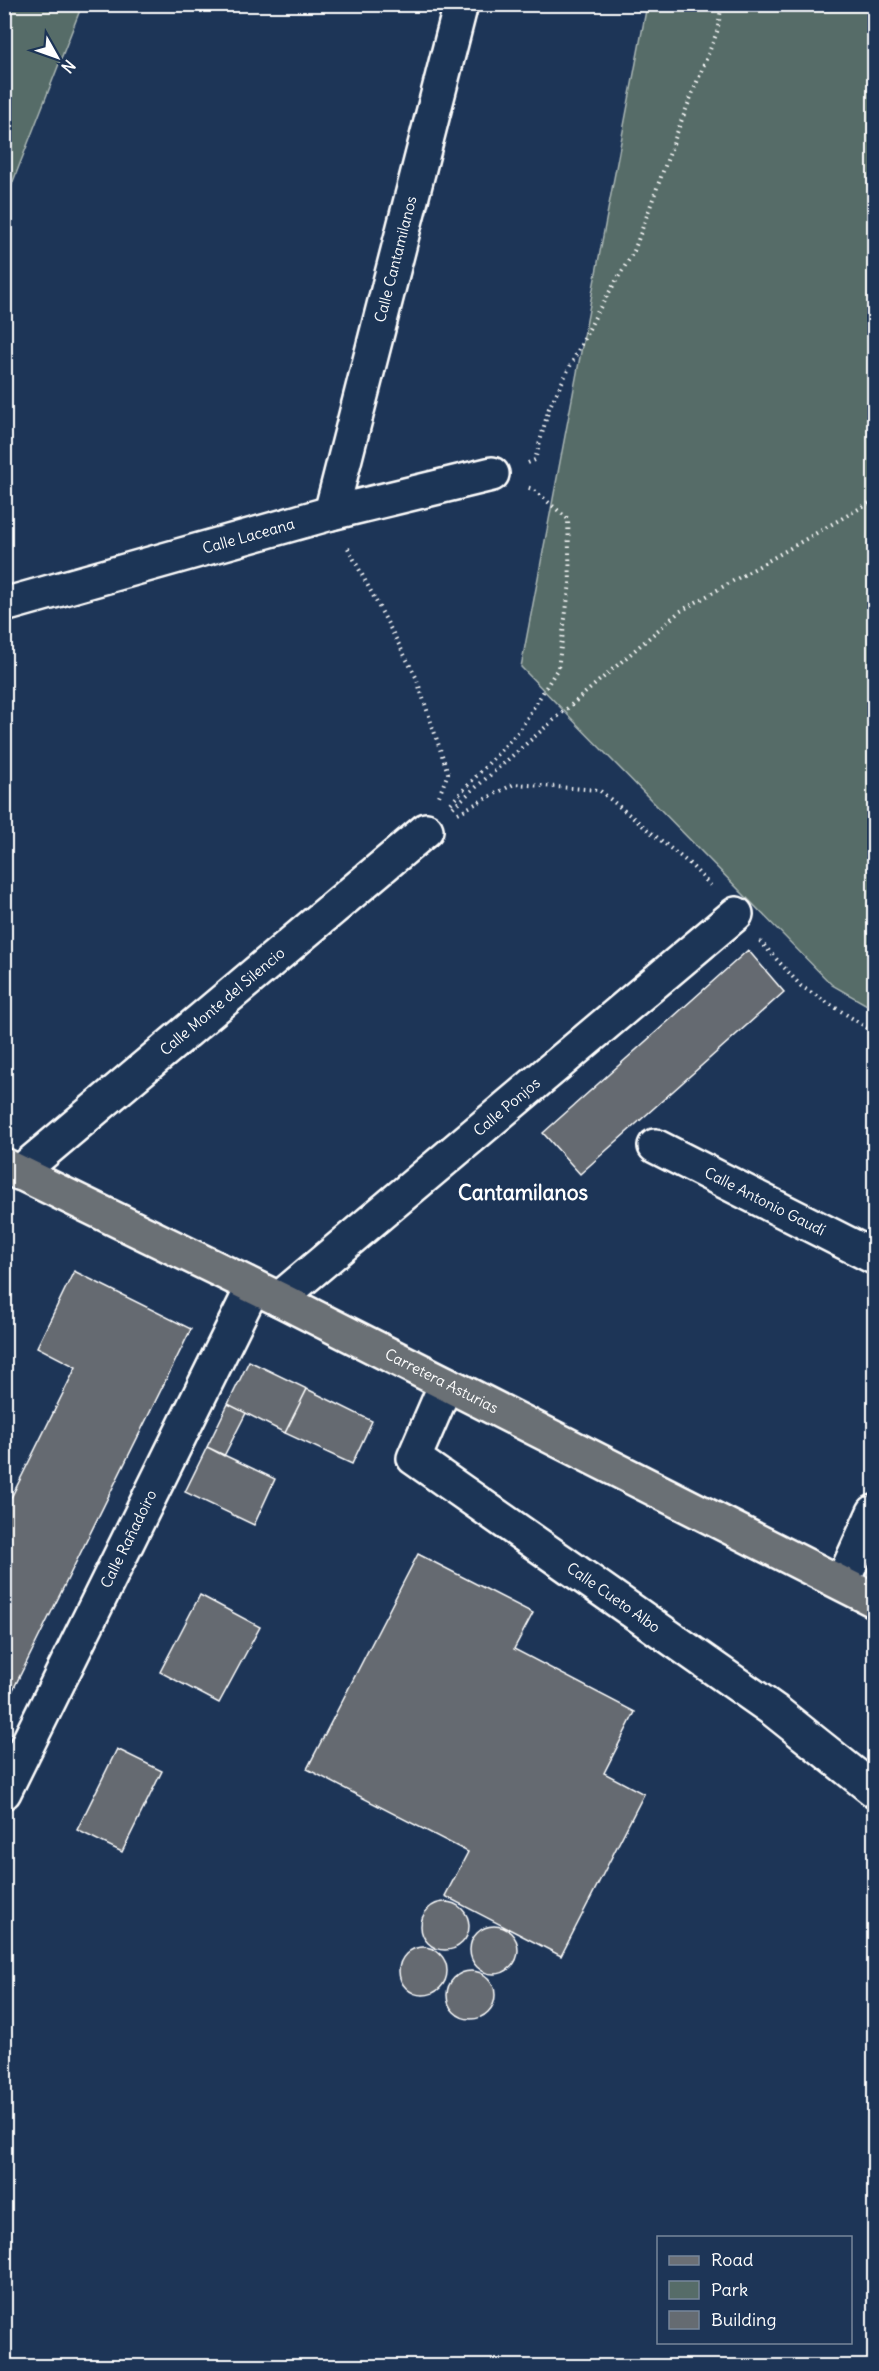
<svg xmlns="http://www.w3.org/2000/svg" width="879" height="2371" font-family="Delius,sans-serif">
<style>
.green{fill:#566c68;stroke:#aab6b4;stroke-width:1.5}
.building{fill:#656b71;stroke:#fff;stroke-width:1.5}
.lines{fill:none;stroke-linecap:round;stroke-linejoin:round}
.minor-casing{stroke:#fff;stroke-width:38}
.major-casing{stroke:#fff;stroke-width:38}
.path{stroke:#fff;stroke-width:4;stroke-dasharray:1.5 4.5;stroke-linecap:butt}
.minor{stroke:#1d3557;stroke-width:33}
.major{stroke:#6b6f75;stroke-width:33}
.labels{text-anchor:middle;stroke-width:4.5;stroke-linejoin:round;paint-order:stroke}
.street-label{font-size:15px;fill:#fff;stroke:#1d3557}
.district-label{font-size:21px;font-weight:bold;fill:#fff;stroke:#1d3557}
</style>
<rect width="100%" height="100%" fill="#1d3557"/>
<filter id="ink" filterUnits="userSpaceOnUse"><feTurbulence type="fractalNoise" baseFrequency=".0167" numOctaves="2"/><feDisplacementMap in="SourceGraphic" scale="12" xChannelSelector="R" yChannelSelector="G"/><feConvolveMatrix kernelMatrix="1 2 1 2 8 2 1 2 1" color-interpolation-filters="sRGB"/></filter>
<g filter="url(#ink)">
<!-- green -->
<path class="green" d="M5 4 82 5 5 202 4 5Z
M647 5H874V1009L832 985 521 667Z"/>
<!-- building -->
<path class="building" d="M748 950 784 992 580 1174 543 1133Z
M74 1271 191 1329 4 1708V1512L76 1367 37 1347Z
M249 1361 307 1389 285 1433 228 1404Z
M307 1389 372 1421 352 1464 285 1433Z
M228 1404 246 1413 224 1456 207 1447Z
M207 1447 275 1479 254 1525 185 1492Z
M418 1554 533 1613 514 1649 635 1712 604 1773 644 1794 561 1956 445 1896 468 1852 307 1769Z
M200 1595 260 1627 219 1703 160 1672Z
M117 1749 162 1771 122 1852 77 1830Z
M421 1926a24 24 0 1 1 48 0a24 24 0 1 1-48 0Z
M470 1950a24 24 0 1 1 48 0a24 24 0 1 1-48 0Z
M399 1971a24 24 0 1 1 48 0a24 24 0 1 1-48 0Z
M447 1995a24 24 0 1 1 48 0a24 24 0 1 1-48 0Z"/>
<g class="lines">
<!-- minor casing -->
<g class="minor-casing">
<g id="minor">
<path id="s1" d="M331 513 461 4"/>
<path id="s2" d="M4 605 331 513 492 474"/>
<path id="s3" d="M655 1146 874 1257"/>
<path id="s4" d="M19 1173 426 830"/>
<path id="s5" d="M279 1299 736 914"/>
<path id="s6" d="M446 1384 414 1458 775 1711 874 1790"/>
<path d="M842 1583 874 1512"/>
<path id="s7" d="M4 1792 253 1287"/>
</g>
</g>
<!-- major casing -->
<g class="major-casing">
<g id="major">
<path id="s8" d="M4 1165 279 1299 874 1600"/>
</g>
</g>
<!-- path -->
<path class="path" d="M528 463 535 460 549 408 598 311 634 251 681 122 717 32 722 4
M348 548 416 677 448 773 439 796
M451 803 519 731 558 668 570 583 568 519 533 489 526 487
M453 807 679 612 874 500
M458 813 514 784 599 790 691 865 711 886
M760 941 801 986 874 1032"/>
<!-- minor -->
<use href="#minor" class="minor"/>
<!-- major -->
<use href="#major" class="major"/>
</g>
</g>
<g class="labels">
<!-- street labels -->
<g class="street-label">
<text dy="5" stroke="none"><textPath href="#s1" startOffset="262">Calle Cantamilanos</textPath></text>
<text dy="5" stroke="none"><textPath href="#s2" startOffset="254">Calle Laceana</textPath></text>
<text dy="5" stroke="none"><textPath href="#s4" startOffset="266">Calle Monte del Silencio</textPath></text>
<text dy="5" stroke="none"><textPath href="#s5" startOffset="298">Calle Ponjos</textPath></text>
<text dy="5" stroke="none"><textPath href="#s3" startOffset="123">Calle Antonio Gaudí</textPath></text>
<text dy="5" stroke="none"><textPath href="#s8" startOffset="488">Carretera Asturias</textPath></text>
<text dy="5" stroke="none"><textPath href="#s7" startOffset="282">Calle Rañadoiro</textPath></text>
<text dy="5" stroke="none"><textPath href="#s6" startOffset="324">Calle Cueto Albo</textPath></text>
</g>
<!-- district labels -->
<g class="district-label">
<text x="523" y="1200">Cantamilanos</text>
</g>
</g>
<!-- margin -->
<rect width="879" height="2371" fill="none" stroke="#1d3557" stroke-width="24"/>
<rect x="12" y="12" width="855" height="2347" fill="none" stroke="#fff" stroke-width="2" filter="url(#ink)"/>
<!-- legend -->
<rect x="657" y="2236" width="195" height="108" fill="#1d3557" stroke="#77869a" stroke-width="1.5"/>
<rect x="669" y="2256" width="30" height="9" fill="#6b6f75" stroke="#77869a" stroke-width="1.5"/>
<text x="711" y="2266" font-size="18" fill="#ffffff">Road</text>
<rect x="669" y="2281" width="30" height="18" fill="#566c68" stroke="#77869a" stroke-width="1.5"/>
<text x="711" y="2296" font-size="18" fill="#ffffff">Park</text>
<rect x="669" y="2311" width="30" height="18" fill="#656b71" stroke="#77869a" stroke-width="1.5"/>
<text x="711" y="2326" font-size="18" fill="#ffffff">Building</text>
<!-- north arrow -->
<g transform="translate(57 57) rotate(130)" stroke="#1d3557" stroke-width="4.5" paint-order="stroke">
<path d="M0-4.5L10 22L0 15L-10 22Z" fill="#ffffff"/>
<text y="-9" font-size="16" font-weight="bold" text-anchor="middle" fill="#ffffff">N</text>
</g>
</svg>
